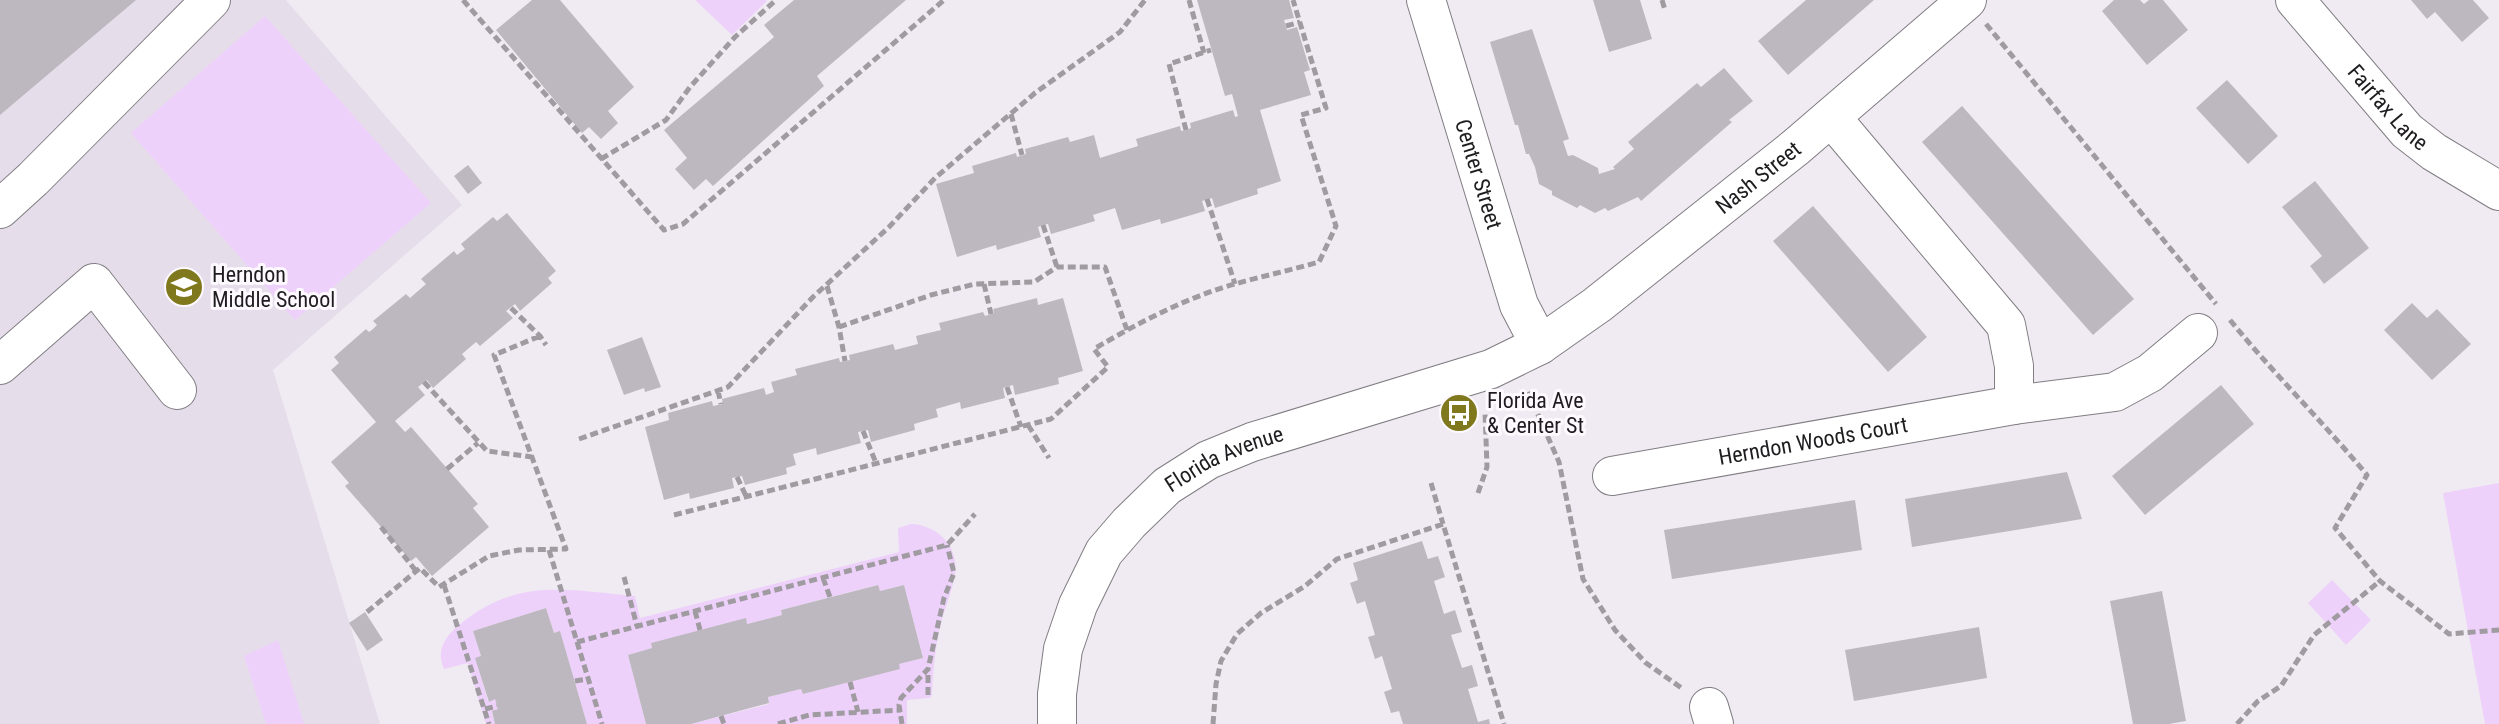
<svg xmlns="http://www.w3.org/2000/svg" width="2499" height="724" font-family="'Roboto Condensed',sans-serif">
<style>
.built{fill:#e6ddeb}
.green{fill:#edd1fa}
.building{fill:#bdb8bf}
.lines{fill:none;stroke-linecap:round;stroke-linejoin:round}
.minor-casing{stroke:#817d83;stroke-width:40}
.path{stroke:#9f9ba1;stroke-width:5;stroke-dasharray:8 4;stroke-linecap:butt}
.minor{stroke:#fff;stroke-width:38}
.labels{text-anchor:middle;stroke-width:6;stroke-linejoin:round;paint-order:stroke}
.street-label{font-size:22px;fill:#1e1c1f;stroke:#fdf9ff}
.poi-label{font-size:22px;fill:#1e1c1f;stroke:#fdf9ff;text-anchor:start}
</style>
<rect width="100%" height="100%" fill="#f0ebf2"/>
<!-- built -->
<path class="built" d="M0 0H286L462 205 273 370 380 724H0Z"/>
<!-- green -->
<path class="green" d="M695 0H766L767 1 732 35Z
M265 16 431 203 295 320 131 133Z
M2499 483V724H2485L2443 493Z
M911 524C937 525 959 546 955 573 953 591 944 609 940 627 935 650 933 672 932 695L930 698 907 700V724H691L769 704 768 697 801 689 803 694 899 669V664L923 658 904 585 880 591 877 585 781 610 782 615 747 624 745 619 651 643 652 648 628 655 646 724H587L560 632 554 633 546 608 473 631 481 656 476 659 488 701 495 699 498 709 492 712 495 724H486L468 663 444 669C436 652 444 637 458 626 516 577 565 590 635 596L640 618 899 552 898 528Z
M2332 580 2371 620 2346 645 2308 603Z
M278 640 304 724H266L244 656Z"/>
<!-- building -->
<path class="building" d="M0 0H136L0 115Z
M532 0H560L634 87 608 111 618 123 601 139 589 127 582 133 496 30Z
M794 0H906L817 76 824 86 713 186 706 179 694 190 675 169 687 158 664 130 774 37 764 25Z
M1197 0H1289L1294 18 1284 20 1287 30 1297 27 1310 70 1304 72 1311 95 1260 110 1281 181 1257 189 1258 194 1215 208 1212 198 1202 201 1205 211 1161 224 1160 219 1122 230 1115 208 1093 215 1095 221 1051 234 1048 224 1043 225 1038 227 1041 237 997 250 996 245 957 257 936 184 974 173 972 166 1016 153 1017 157 1026 154 1025 149 1068 137 1070 142 1094 135 1100 158 1138 146 1136 139 1180 126 1181 131 1186 130 1191 128 1190 123 1233 110 1235 117 1238 116 1232 94 1225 96Z
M1593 0H1640L1652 39 1609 52Z
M1806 0H1874L1788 75 1758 41Z
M2114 0H2140L2144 4 2149 0H2163L2188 30 2147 65 2102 11Z
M2411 0H2473L2489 18 2462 42 2435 12 2427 19Z
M1532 29 1569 139 1563 141 1568 156 1573 155 1598 168 1599 174 1615 169 1613 167 1634 149 1628 142 1697 83 1701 87 1724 68 1753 101 1729 120 1732 122 1641 201 1638 197 1608 211 1605 208 1595 213 1580 205 1577 208 1552 195V191L1539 184 1535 167 1529 154H1526L1518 125H1515L1490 42Z
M2227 80 2278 136 2248 164 2196 108Z
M1962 106 2134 299 2093 335 1922 142Z
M468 165 482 183 468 194 454 176Z
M2315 181 2369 248 2324 284 2310 266 2322 256 2282 207Z
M1813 206 1927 337 1888 372 1773 241Z
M507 213 556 271 548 278 552 283 520 311 515 304 506 311 513 318 480 346 476 342 462 354 466 359 433 388 427 380 418 387 425 395 395 421 405 432 411 427 478 504 473 508 489 527 432 576 416 557 411 561 345 486 349 483 331 462 376 422 331 370 339 363 334 357 366 329 369 332 373 329 377 325 373 321 406 294 410 298 426 284 421 279 454 251 457 255 465 249 461 244 493 217 497 221Z
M1037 298 1038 305 1063 298 1083 371 1058 378 1059 384 1015 395 1013 385 1003 388 1005 398 961 409 960 402 936 409 938 417 914 424 915 430 871 442 868 430 858 432 861 443 817 455 816 448 793 454 796 465 786 468 787 474 745 485 742 476 732 478 734 488 690 499 689 493 664 500 645 427 669 420 668 413 712 401 713 406 723 404 722 399 764 388 766 395 774 392 771 382 797 375 795 369 839 358 840 362 850 360 849 355 893 344 895 350 918 344 916 336 941 330 939 323 983 312 985 316 994 313 993 309Z
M2412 303 2427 318 2437 309 2471 344 2432 380 2384 330Z
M642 337 661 387 645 392 644 388 624 395 607 350Z
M2221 385 2254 424 2145 515 2112 476Z
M2067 472 2082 519 1912 547 1905 499Z
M1855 500 1862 550 1672 579 1664 530Z
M1422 541 1428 559 1438 556 1445 577 1434 581 1444 614 1455 610 1462 632 1451 635 1462 668 1472 665 1478 686 1468 689 1478 722 1489 719 1490 724H1403L1399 711 1391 713 1384 692 1392 689 1382 656 1375 659 1368 637 1375 635 1365 601 1357 604 1350 583 1358 580 1353 563Z
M878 585 880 591 904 585 923 658 899 664 900 669 803 694 801 689 768 697 769 703 691 724H646L628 655 652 648 651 643 746 618 747 624 782 615 781 610Z
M2162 591 2186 721 2169 724H2133L2110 601Z
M546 608 554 633 560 631 587 724H495L492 711 498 709 495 699 489 702 475 658 481 656 473 631Z
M365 612 383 640 367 651 349 623Z
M1979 627 1987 678 1854 701 1845 650Z"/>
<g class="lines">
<!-- minor casing -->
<g class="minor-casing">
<g id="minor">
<path id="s1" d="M1426 0 1519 305 1540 345"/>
<path id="s2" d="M2295 0 2407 131 2434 152 2499 191"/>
<path d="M1831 117 2006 325 2014 366V405"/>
<path d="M0 209 33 179 211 0"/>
<path d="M0 365 94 283 177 390"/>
<path id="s3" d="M1612 476 2014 405 2115 392 2150 373 2198 333"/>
<path d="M1709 707 1714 724"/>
<path id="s4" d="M1057 724V694L1063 649 1078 605 1104 552 1129 523 1167 486 1208 460 1252 442 1491 369 1540 345 1597 305 1796 147 1967 0"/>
</g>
</g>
<!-- path -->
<path class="path" d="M463 0 664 230 683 224 944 0
M1189 0 1204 53
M1662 0 1665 10
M1986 24 2216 304
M1286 26 1300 22
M1011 114 1022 155
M1186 130 1169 64 1211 50
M601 159 666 120 690 87 735 37 776 0
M1207 199 1235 284
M1043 225 1057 267
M984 284 991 314
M827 286 839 327 845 361
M511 308 540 336 546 345
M2230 320C2274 374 2323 422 2367 475L2335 528 2380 581 2449 634 2499 630
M839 327 931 295 975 284 1034 282 1057 267H1105L1127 330
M424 382 487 451 532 457
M1007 387 1021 427
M718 391 721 404
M1528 392 1559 462 1583 579 1615 630 1646 663 1683 689
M1028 425 1049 458
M863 431 876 463
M579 439 728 387 813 297 889 227 935 178 1035 93 1120 32 1145 0
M447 469 478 443
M737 477 746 496
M1431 483 1443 524
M1478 493 1487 467 1485 411
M674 515 1051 419 1108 367 1094 349C1138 323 1185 298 1235 284 1263 276 1291 270 1319 262L1336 226 1301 115 1326 108 1293 0
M381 527 416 571
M549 550 602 724
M624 577 637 626
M823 578 830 597
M444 585 489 724
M695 611 700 630
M367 612 420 568 439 587 489 556 519 550 566 549 494 355 540 336
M577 642 947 545 975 514
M575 681 588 679
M850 682 858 712
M928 695V669
M485 709 497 706
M721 716 724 724
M778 724 809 715 901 710
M902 724 899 705 901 698 928 669 944 598 954 573 947 545
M1213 724 1216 684 1221 661 1237 634 1261 613 1305 586 1337 559 1443 524 1504 724
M2237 724 2258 701 2281 686 2314 635 2380 581"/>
<!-- minor -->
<use href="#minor" class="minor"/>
</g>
<!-- icons -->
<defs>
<g id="school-disc" transform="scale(2)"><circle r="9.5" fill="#7f781d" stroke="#fdf9ff"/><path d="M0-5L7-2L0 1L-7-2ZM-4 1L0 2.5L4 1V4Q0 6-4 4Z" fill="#fff"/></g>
<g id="bus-disc" transform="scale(2)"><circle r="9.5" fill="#7f781d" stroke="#fdf9ff"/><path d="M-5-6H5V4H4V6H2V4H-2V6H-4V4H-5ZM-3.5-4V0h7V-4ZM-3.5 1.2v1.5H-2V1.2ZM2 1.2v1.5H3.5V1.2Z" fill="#fff"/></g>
</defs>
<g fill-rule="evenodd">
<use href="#school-disc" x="184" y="287"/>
<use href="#bus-disc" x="1459" y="413"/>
</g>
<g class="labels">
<!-- street labels -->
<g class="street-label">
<text dy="8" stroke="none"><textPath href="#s2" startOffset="142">Fairfax Lane</textPath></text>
<text dy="8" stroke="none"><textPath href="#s1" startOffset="182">Center Street</textPath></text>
<text dy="8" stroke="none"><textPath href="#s4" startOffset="948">Nash Street</textPath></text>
<text dy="8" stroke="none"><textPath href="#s3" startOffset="204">Herndon Woods Court</textPath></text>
<text dy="8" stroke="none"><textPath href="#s4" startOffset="336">Florida Avenue</textPath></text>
</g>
<!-- poi labels -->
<g class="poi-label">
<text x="212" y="282">Herndon<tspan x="212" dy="25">Middle School</tspan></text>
<text x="1487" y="408">Florida Ave<tspan x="1487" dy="25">&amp; Center St</tspan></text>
</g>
</g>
</svg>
